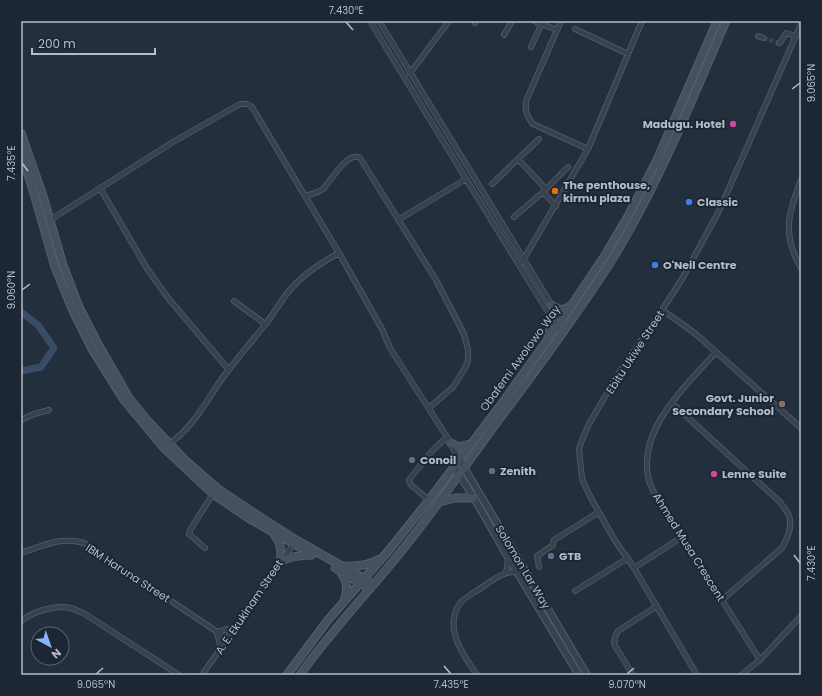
<svg xmlns="http://www.w3.org/2000/svg" width="822" height="696" font-family="Poppins,sans-serif">
<style>
.lines{fill:none;stroke-linecap:round;stroke-linejoin:round}
.river{stroke:#394c67;stroke-width:7}
.minor-tunnel{stroke:#3a4453;stroke-width:4.5;stroke-dasharray:4.5 2;stroke-linecap:butt}
.minor-casing{stroke:#565f6c;stroke-width:6}
.tertiary-casing{stroke:#565f6c;stroke-width:8}
.secondary-casing{stroke:#565f6c;stroke-width:9}
.minor{stroke:#38414e;stroke-width:4.5}
.tertiary{stroke:#38414e;stroke-width:6}
.secondary{stroke:#465061;stroke-width:7}
.ticks{fill:none;stroke:#b4bcc9;stroke-width:1.5}
.hotel-dot{fill:#d1479c;stroke:#1d2633;stroke-width:1.5}
.food-dot{fill:#e8710a;stroke:#1d2633;stroke-width:1.5}
.shop-dot{fill:#3f7fe0;stroke:#1d2633;stroke-width:1.5}
.education-dot{fill:#8d6e63;stroke:#1d2633;stroke-width:1.5}
.service-dot{fill:#5c6f8a;stroke:#1d2633;stroke-width:1.5}
.labels{text-anchor:middle;stroke-width:4;stroke-linejoin:round;paint-order:stroke}
.poi-label{font-size:11px;font-weight:bold;fill:#b4bcc9;stroke:#1d2633;text-anchor:start}
.street-label{font-size:11px;fill:#b4bcc9;stroke:#1d2633}
.neatline{fill:none;stroke:#b4bcc9;stroke-width:1.5}
.ticks-label{font-size:10px;text-anchor:middle;fill:#b4bcc9}
</style>
<rect width="100%" height="100%" fill="#242f3e"/>
<g class="lines">
<!-- river -->
<path class="river" d="M21 312 38 325 54 348 41 367 21 371"/>
<!-- minor-tunnel -->
<path class="minor-tunnel" d="M763 38 779 43"/>
<!-- minor casing -->
<g class="minor-casing">
<path id="minor" d="M370 21 474 192 558 328
M379 21 562 322
M534 21 557 30
M561 21 526 101C525 111 527 117 533 124L588 149
M475 23 476 21
M575 29 628 54
M504 35 512 21
M758 36 763 38
M779 43H780L786 33 795 36
M531 47 543 21
M410 73 449 21
M518 159 546 189
M801 180C788 213 782 235 801 268
M492 184 539 139
M100 188 148 270 168 298 229 370
M543 192 556 206
M305 196C311 194 318 193 323 189 331 181 348 150 360 158L436 280 464 334 468 350V361L465 368 453 387 429 408
M514 217 543 192 568 167
M50 220 173 142 240 104H247L252 107 339 253 382 329 390 348 447 437 459 459
M398 220 466 179
M522 262 588 149 642 21
M234 301 265 324
M662 310 685 326 697 335 801 428
M716 352C687 385 639 427 648 476 649 483 652 489 656 496L760 660
M672 403 780 502C783 507 788 512 789 516 793 527 787 539 782 548L722 600
M21 420 34 414 49 410
M169 444C191 429 205 404 219 383 233 363 249 345 264 326 273 315 280 302 289 291 303 274 320 263 339 253
M429 500 411 485 409 480 432 451 447 437
M205 548 189 534 190 530 213 494
M21 553C43 546 60 536 84 543L228 639
M539 567 537 556 553 545 554 540 599 512
M634 568 682 537
M505 573 507 569 508 557
M575 591 628 558
M21 621C33 612 55 604 70 608 75 609 80 612 85 614L179 675
M221 649 217 632 236 627
M202 675 295 542
M477 675C463 655 442 626 461 602 467 596 477 591 484 586 494 579 504 571 517 572
M633 675 614 644 615 637 618 631 657 606
M697 675 634 568 614 539 591 498 582 479 579 449 582 440 589 424 617 376 662 310 682 279 719 211 801 24
M741 675 760 660 801 616"/>
</g>
<!-- tertiary casing -->
<g class="tertiary-casing">
<path id="tertiary" d="M459 459 587 675
M454 466 474 498 508 557 579 675"/>
</g>
<!-- secondary casing -->
<g class="secondary-casing">
<path id="secondary" d="M21 133 43 196 63 265 79 307 98 344 129 398 146 419 187 462 218 489 254 513 296 540 368 581
M21 152 35 197 55 267 73 311 92 349 124 400 163 447 213 494 250 519 307 551
M551 305 561 310 567 308 571 305
M548 336 551 326 552 316
M451 443 459 447 470 444
M439 502 455 498H474
M273 533C281 543 282 550 280 562
M280 562C290 556 300 555 312 555
M344 566C357 567 369 565 380 559
M335 568 370 589
M341 573C348 582 348 590 344 601
M287 675 328 620 390 549 429 500 503 402 561 321 604 257 627 218 657 160 717 21
M300 675C332 629 372 589 407 544 436 508 462 470 489 433 530 378 571 323 608 266 657 189 690 104 726 21"/>
</g>
<!-- minor -->
<use href="#minor" class="minor"/>
<!-- tertiary -->
<use href="#tertiary" class="tertiary"/>
<!-- secondary -->
<use href="#secondary" class="secondary"/>
</g>
<!-- ticks -->
<path class="ticks" d="M346 22 353 30M792 89 800 83M22 163 28 171M22 290 30 284M794 555 800 563M444 666 451 674M96 674 103 668M627 674 634 668"/>
<!-- markers -->
<g class="hotel-dot">
<circle cx="733" cy="124" r="4"/>
<circle cx="714" cy="474" r="4"/>
</g>
<circle class="food-dot" cx="555" cy="191" r="4"/>
<g class="shop-dot">
<circle cx="689" cy="202" r="4"/>
<circle cx="655" cy="265" r="4"/>
</g>
<circle class="education-dot" cx="782" cy="404" r="4"/>
<g class="service-dot">
<circle cx="412" cy="460" r="4"/>
<circle cx="492" cy="471" r="4"/>
<circle cx="551" cy="556" r="4"/>
</g>
<g class="labels">
<!-- poi labels -->
<g class="poi-label">
<text x="725" y="128" text-anchor="end">Madugu. Hotel</text>
<text x="563" y="189">The penthouse,<tspan x="563" dy="13">kirmu plaza</tspan></text>
<text x="697" y="206">Classic</text>
<text x="663" y="269">O'Neil Centre</text>
<text x="774" y="402" text-anchor="end">Govt. Junior<tspan x="774" dy="13">Secondary School</tspan></text>
<text x="420" y="464">Conoil</text>
<text x="500" y="475">Zenith</text>
<text x="722" y="478">Lenne Suite</text>
<text x="559" y="560">GTB</text>
</g>
<!-- street labels -->
<g class="street-label">
<text transform="translate(635 352) rotate(-57)" y="4">Ebitu Ukiwe Street</text>
<text transform="translate(520 358) rotate(-54)" y="4">Obafemi Awolowo Way</text>
<text transform="translate(689 547) rotate(58)" y="4">Ahmed Musa Crescent</text>
<text transform="translate(523 567) rotate(59)" y="4">Solomon Lar Way</text>
<text transform="translate(128 573) rotate(33)" y="4">IBM Haruna Street</text>
<text transform="translate(249 607) rotate(-56)" y="4">A. E. Ekukinam Street</text>
</g>
</g>
<!-- border -->
<rect width="822" height="696" fill="none" stroke="#1d2633" stroke-width="44"/>
<!-- north arrow -->
<g transform="translate(50 646) rotate(140)"><circle r="19" fill="#1d2633" stroke="#59626f"/>
<path d="M0-3L7 15L0 10L-7 15Z" fill="#8ab4f8"/>
<text y="-6" font-size="11" font-weight="bold" text-anchor="middle" fill="#b4bcc9">N</text>
</g>
<!-- scale -->
<path d="M32 48v6h123v-6" fill="none" stroke="#b4bcc9" stroke-width="2"/>
<text x="38" y="48" font-size="12" fill="#b4bcc9" stroke="#1d2633" stroke-width="3" paint-order="stroke">200 m</text>
<rect x="22" y="22" width="778" height="652" class="neatline"/>
<g class="ticks-label">
<text x="346" y="14">7.430°E</text>
<text transform="translate(811 83) rotate(-90)" y="4">9.065°N</text>
<text transform="translate(11 163) rotate(-90)" y="4">7.435°E</text>
<text transform="translate(11 290) rotate(-90)" y="4">9.060°N</text>
<text transform="translate(811 563) rotate(-90)" y="4">7.430°E</text>
<text x="96" y="688">9.065°N</text>
<text x="451" y="688">7.435°E</text>
<text x="627" y="688">9.070°N</text>
</g>
</svg>
